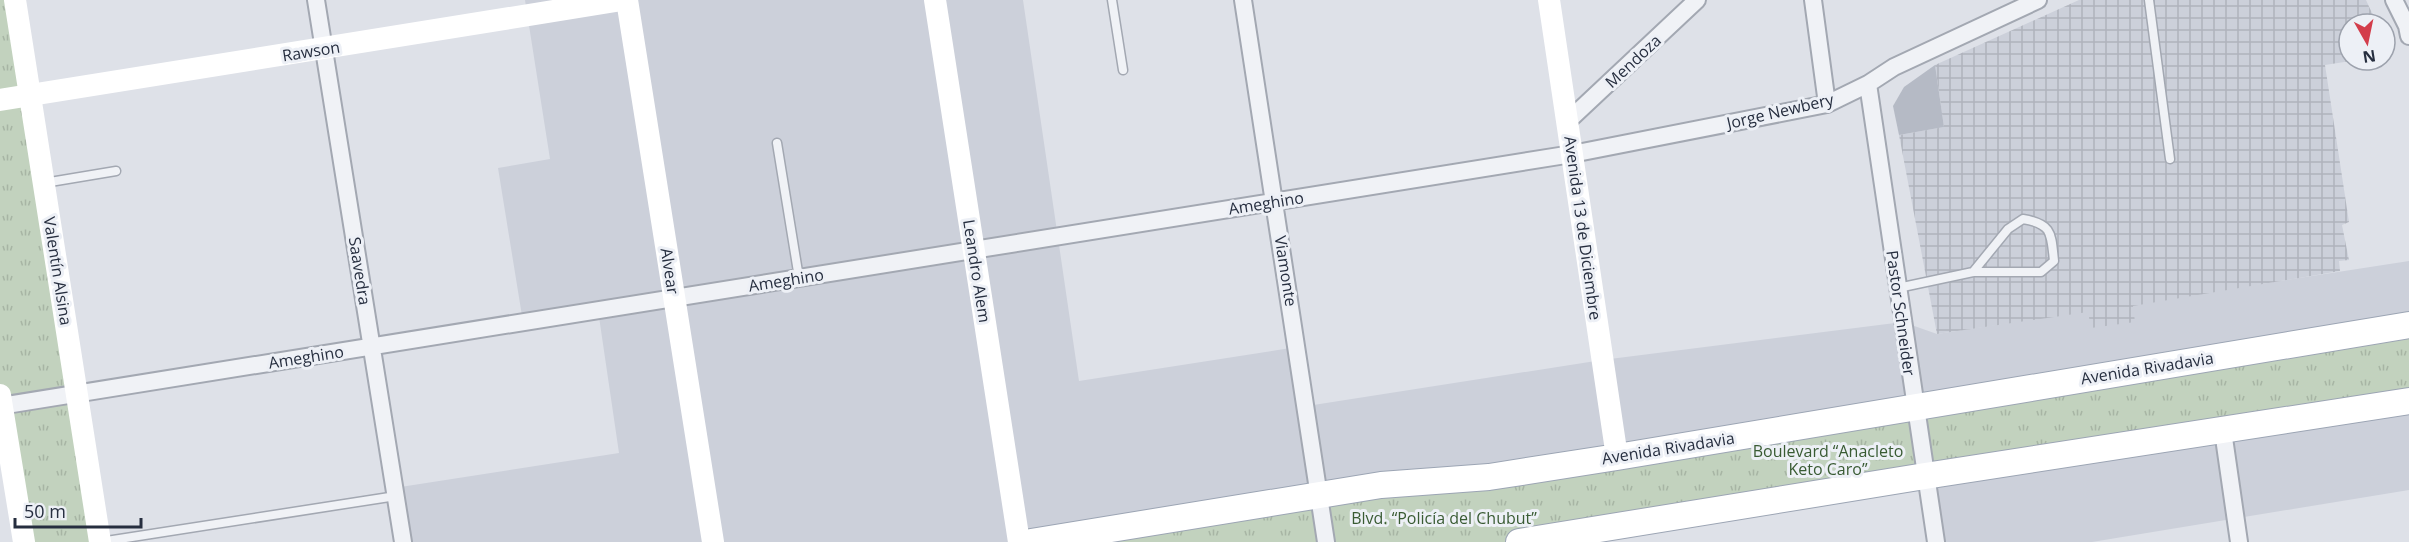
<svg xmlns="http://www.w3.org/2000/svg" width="2409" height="542" font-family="'Open Sans',sans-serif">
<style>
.built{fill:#ccd0da}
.industrial{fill:url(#industrial-grid)}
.grass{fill:url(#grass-tufts)}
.building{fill:#b5bac5}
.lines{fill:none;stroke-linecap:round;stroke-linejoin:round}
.lane-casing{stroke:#a3a8b2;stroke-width:11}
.street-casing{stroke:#a3a8b2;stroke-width:20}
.primary-casing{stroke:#9ca5b4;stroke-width:28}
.lane{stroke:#f0f2f6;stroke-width:8}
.street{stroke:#f0f2f6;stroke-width:16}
.secondary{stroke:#fff;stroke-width:22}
.primary{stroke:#fff;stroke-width:26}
.labels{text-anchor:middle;stroke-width:6;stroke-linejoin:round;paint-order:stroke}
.street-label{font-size:16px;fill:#262e3f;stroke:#edf0f6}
.park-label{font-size:16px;fill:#395b33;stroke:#edf0f6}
</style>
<defs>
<pattern id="industrial-grid" width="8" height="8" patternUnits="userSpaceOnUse" patternTransform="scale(1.5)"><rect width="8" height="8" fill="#ccd0da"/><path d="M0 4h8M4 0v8" fill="none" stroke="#afb3bc"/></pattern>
<pattern id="grass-tufts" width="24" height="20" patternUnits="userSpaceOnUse" patternTransform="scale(1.5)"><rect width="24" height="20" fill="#c2d2be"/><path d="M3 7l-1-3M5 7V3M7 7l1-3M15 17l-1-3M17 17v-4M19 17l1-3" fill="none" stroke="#a7b5a4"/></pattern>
</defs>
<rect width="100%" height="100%" fill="#dee1e8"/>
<!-- built -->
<path class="built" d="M525 0H1023L1079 381 1297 347 1307 406 1602 360 1903 322 1937 334 2409 261V490L2092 542H1936L1913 407 1031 542H403L394 488 619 453 598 310 523 322 498 168 550 159Z"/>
<!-- industrial -->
<path class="industrial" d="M2079 0H2366L2377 24H2349V60H2357L2325 65 2349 222 2342 225 2349 260 2339 261 2340 271 2133 306 2135 322 2091 328 2088 312 1937 334 1899 135 1944 127 1935 65Z"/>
<!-- grass -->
<path class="grass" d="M0 0H15L100 542H24L0 395Z
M2409 325V401L1519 542H1031Z"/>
<!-- building -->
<path class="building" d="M1935 65 1944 127 1899 135 1893 106 1904 87Z"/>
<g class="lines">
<!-- lane casing -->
<g class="lane-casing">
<path id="lane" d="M1112 0 1123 70
M2149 0 2170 159
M777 143 799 278
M44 183 116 171
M1898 288 1973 272H2041L2054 261C2051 234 2053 224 2023 219L2008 229 1973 272
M100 542 396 496"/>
</g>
<!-- street casing -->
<g class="street-casing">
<path id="street" d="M316 0 403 542
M1243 0 1326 542
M1813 0 1827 104
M2394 0 2407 26 2409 36
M1868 84 1936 542
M1568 121 1697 0
M0 406 1572 154 1827 104 1868 84 1894 67 2038 0
M2223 431 2239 542"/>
</g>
<!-- primary casing -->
<g class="primary-casing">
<path id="primary" d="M1031 542 1381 485 1489 477 1617 457 2409 325
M1519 542 1925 476 2409 401"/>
</g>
<!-- lane -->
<use href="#lane" class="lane"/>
<!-- street -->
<use href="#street" class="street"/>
<!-- secondary -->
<path class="secondary" d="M15 0 100 542
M627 0 713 542
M935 0 1019 542
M1549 0 1617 457
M0 100 622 0
M0 395 24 542"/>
<!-- primary -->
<use href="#primary" class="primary"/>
</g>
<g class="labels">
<!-- street labels -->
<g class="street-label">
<text transform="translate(311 51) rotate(-9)" y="6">Rawson</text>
<text transform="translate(1633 61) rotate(-43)" y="6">Mendoza</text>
<text transform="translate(1780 111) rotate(-13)" y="6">Jorge Newbery</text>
<text transform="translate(1266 203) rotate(-9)" y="6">Ameghino</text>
<text transform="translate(1583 228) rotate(82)" y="6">Avenida 13 de Diciembre</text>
<text transform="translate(58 271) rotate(81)" y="6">Valentín Alsina</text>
<text transform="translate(360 271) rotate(81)" y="6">Saavedra</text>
<text transform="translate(670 271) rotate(81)" y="6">Alvear</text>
<text transform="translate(977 271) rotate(81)" y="6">Leandro Alem</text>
<text transform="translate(1286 271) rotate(81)" y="6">Viamonte</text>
<text transform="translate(786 280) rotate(-9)" y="6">Ameghino</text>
<text transform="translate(1901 313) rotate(82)" y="6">Pastor Schneider</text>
<text transform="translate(306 357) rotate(-9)" y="6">Ameghino</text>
<text transform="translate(2147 368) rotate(-9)" y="6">Avenida Rivadavia</text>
<text transform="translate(1668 448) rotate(-9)" y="6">Avenida Rivadavia</text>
</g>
<!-- park labels -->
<g class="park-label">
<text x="1828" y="457">Boulevard “Anacleto<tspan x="1828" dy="18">Keto Caro”</tspan></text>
<text x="1444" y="524">Blvd. “Policía del Chubut”</text>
</g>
</g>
<!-- north arrow -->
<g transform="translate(2367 42) rotate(171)"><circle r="28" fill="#edf0f6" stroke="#9da2ad" stroke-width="1.5"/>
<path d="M0-4.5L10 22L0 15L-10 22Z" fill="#d33d4b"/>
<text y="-9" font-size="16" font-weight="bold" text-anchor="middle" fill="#262e3f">N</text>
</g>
<!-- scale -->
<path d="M15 518v9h126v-9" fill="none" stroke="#262e3f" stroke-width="3"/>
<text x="24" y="518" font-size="18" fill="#262e3f" stroke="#edf0f6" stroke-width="4.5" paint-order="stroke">50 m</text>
</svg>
